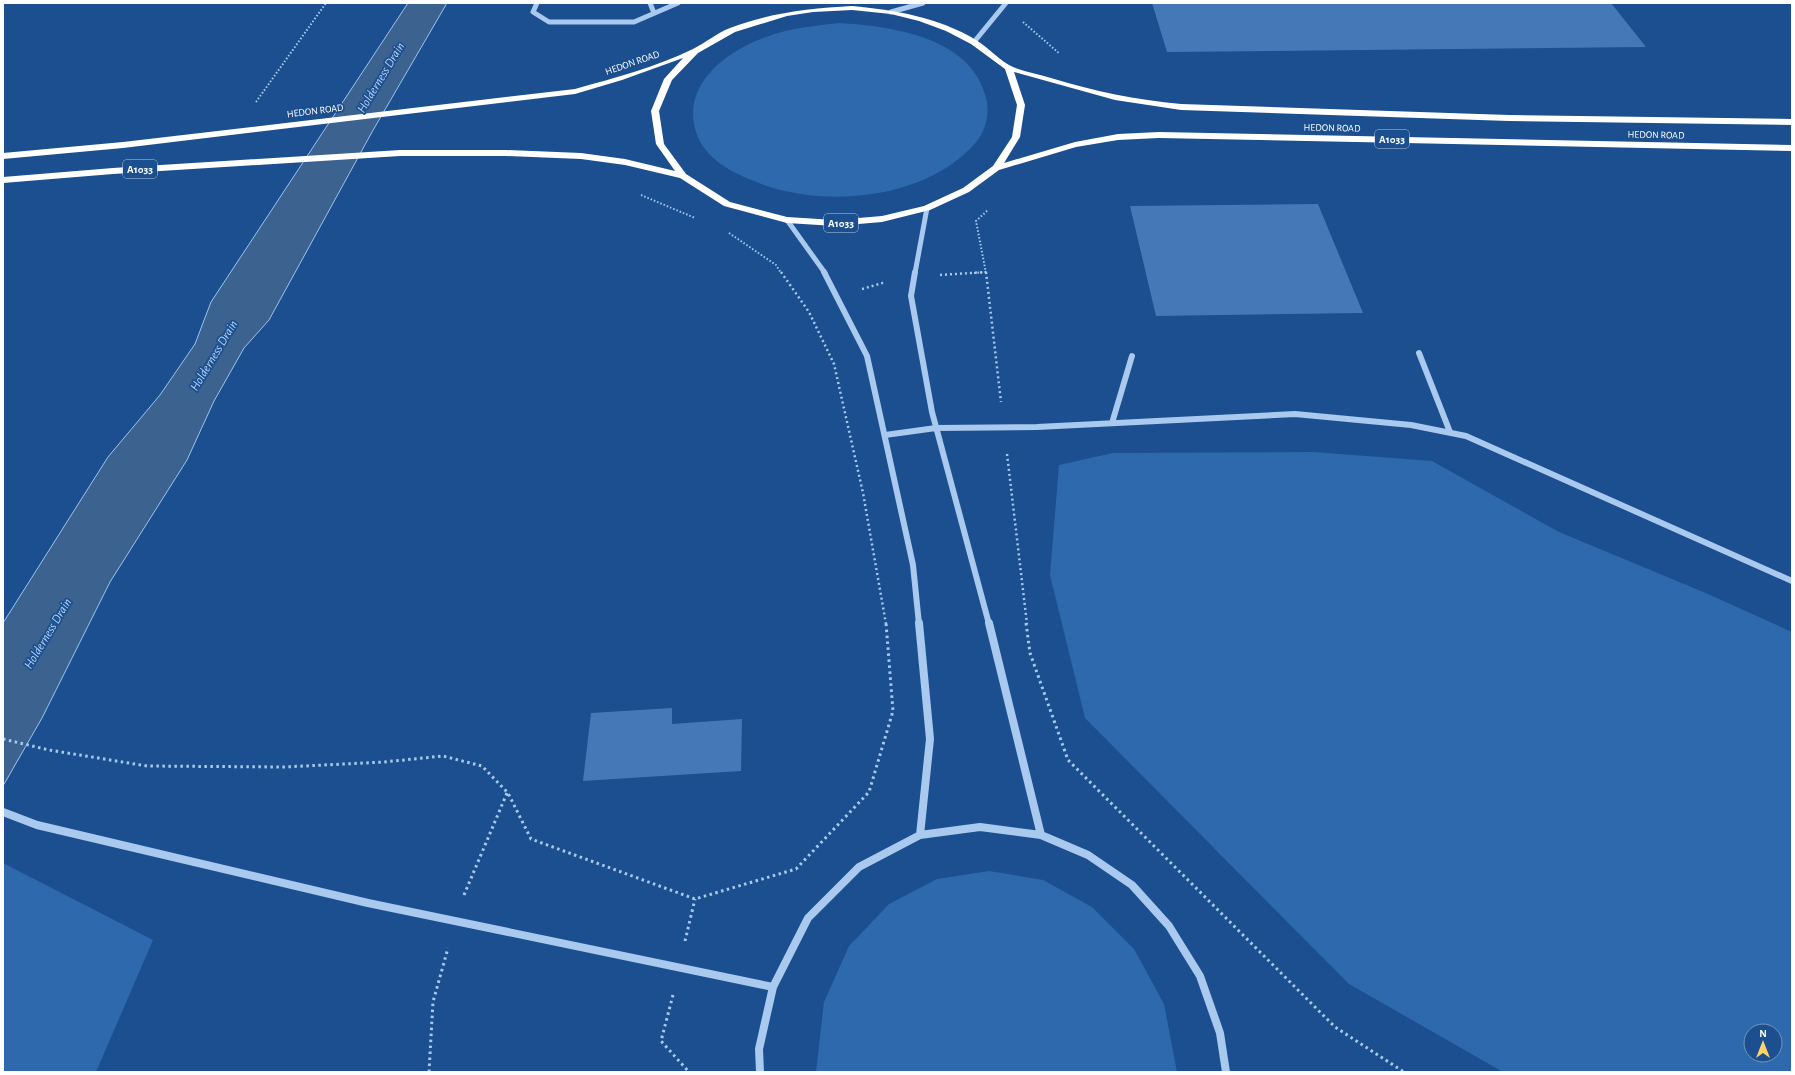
<svg xmlns="http://www.w3.org/2000/svg" width="1795" height="1075" font-family="'Alegreya Sans',sans-serif">
<style>
.green{fill:#2e69ad;fill-rule:evenodd}
.water{fill:#3c6290;stroke:#9cc4f0}
.building{fill:#4478b7}
.lines{fill:none;stroke-linecap:round;stroke-linejoin:round}
.path-far2{stroke:#a9c9ee;stroke-width:2;stroke-dasharray:1.5 2;stroke-linecap:butt}
.path-far1{stroke:#a9c9ee;stroke-width:2.5;stroke-dasharray:2 3;stroke-linecap:butt}
.path{stroke:#a9c9ee;stroke-width:3;stroke-dasharray:2.5 3.5;stroke-linecap:butt}
.minor-far2{stroke:#a9c9ee;stroke-width:5}
.minor-far1{stroke:#a9c9ee;stroke-width:6}
.minor{stroke:#a9c9ee;stroke-width:8}
.highway{fill:#fff;fill-rule:evenodd}
.labels{text-anchor:middle;stroke-width:3.5;stroke-linejoin:round;paint-order:stroke}
.far-street-label{font-size:10px;fill:#fff;stroke:#1b4f8f}
.shield{fill:#1b4f8f;stroke:#bbcadd;stroke-width:1}
.shield-label{font-size:11px;font-weight:bold;fill:#fff}
.water-label{font-size:13px;font-style:italic;fill:#b5d3f5;stroke:#1b4f8f}
</style>
<rect width="100%" height="100%" fill="#1b4f8f"/>
<!-- green -->
<path class="green" d="M839 23C891 26 972 37 986 98 990 112 986 130 977 141 929 200 821 210 754 181 731 172 704 158 696 132 681 85 726 51 766 37 789 28 814 26 839 23Z
M1313 452 1432 461 1559 532 1708 594 1792 632V1072H1503L1349 984 1085 718 1050 575 1059 465 1113 453ZM1751 1031H1775V1055H1751Z
M3 863 153 940 96 1072H3Z
M989 871 1043 880 1092 907 1134 949 1164 1004 1177 1072H816L824 1002 849 946 889 904 937 879Z"/>
<!-- water -->
<path class="water" d="M408 3H447L372 132 269 320 244 348 214 401 187 460 110 582 42 718 3 786V623L108 457 160 395 195 344 211 302Z"/>
<!-- building -->
<path class="building" d="M1152 3H1611L1646 47 1167 52Z
M1318 204 1363 313 1156 316 1130 206Z
M672 708V724L742 719 741 771 583 781 591 713Z"/>
<g class="lines">
<!-- path-far2 -->
<path class="path-far2" d="M1023 22 1060 54
M256 102 326 3
M641 195 695 218
M729 233 776 265 781 273
M974 273 986 272
M986 273 976 221 988 210"/>
<!-- path-far1 -->
<path class="path-far1" d="M781 272 809 312 834 364 863 493 886 624
M986 272 1001 402
M940 275 986 272
M862 289 886 282
M1007 454 1027 624"/>
<!-- path -->
<path class="path" d="M1026 623 1030 653 1068 760 1335 1027 1404 1072
M3 739 49 750 147 766 284 767 384 762 443 756 482 766 508 793 531 839 695 899 796 869 869 792 893 711 886 623
M464 895 507 793
M685 941 695 899
M673 995 661 1041 689 1072
M429 1072 433 1002 448 948"/>
<!-- minor-far2 -->
<path class="minor-far2" d="M537 3 533 12 549 22H634L678 3
M650 3 654 13
M891 12 923 3
M974 42 1006 3
M787 220 825 273
M915 273 927 208"/>
<!-- minor-far1 -->
<path class="minor-far1" d="M824 272 867 356 913 565 919 624
M915 272 911 296 932 412 989 624
M1419 353 1450 432
M1112 423 1132 356
M885 435 936 428 1037 427 1295 414 1411 425 1466 436 1792 581"/>
<!-- minor -->
<path class="minor" d="M919 623 930 739 920 835
M989 623 1041 835
M3 812 37 825 368 903 773 987
M760 1072 759 1049 773 987 808 918 859 867 920 835 980 827 1041 835 1088 855 1132 885 1169 926 1200 976 1220 1033 1226 1072"/>
<!-- highway -->
<path class="highway" d="M852 6C895 10 938 17 976 40 989 48 1000 61 1013 67 1025 72 1038 74 1051 78 1094 91 1136 100 1181 104L1509 115 1792 119V125L1509 121 1181 110 1115 100 1014 72 1025 105 1020 137 1004 163 1075 142 1118 134 1159 132 1792 145V151L1159 138 1118 140 1076 147 999 170 969 192 930 210 882 222 835 226 787 223 724 206 680 178 625 165 581 159 506 156H400L113 174 3 183V177L113 168 400 150H506L581 153 625 159 675 171 656 144 651 111 664 79 683 58 622 80 575 94 123 148 3 159V153L123 142 575 89C614 78 656 67 693 49 705 43 717 33 730 28 769 13 810 8 852 6ZM852 10 891 14 919 21 946 31 971 44 1005 69 1017 105 1012 137 993 166 963 188 924 206 882 216 835 220 787 217 730 202 686 174 664 144 659 111 672 80 698 53 735 32 787 16 813 12Z"/>
</g>
<g class="labels">
<!-- far-street labels -->
<g class="far-street-label">
<text transform="translate(632 62) rotate(-19)" y="4">HEDON ROAD</text>
<text transform="translate(315 110) rotate(-7)" y="4">HEDON ROAD</text>
<text transform="translate(1332 127) rotate(1)" y="4">HEDON ROAD</text>
<text transform="translate(1656 134) rotate(1)" y="4">HEDON ROAD</text>
</g>
<!-- shield labels -->
<g class="shield">
<rect x="1375" y="130" width="34" height="18" rx="3"/>
<rect x="123" y="160" width="34" height="18" rx="3"/>
<rect x="824" y="214" width="34" height="18" rx="3"/>
</g>
<g class="shield-label">
<text x="1392" y="143">A1033</text>
<text x="140" y="173">A1033</text>
<text x="841" y="227">A1033</text>
</g>
<!-- water labels -->
<g class="water-label">
<text transform="translate(380 77) rotate(-59)" y="5">Holderness Drain</text>
<text transform="translate(213 355) rotate(-59)" y="5">Holderness Drain</text>
<text transform="translate(47 633) rotate(-59)" y="5">Holderness Drain</text>
</g>
</g>
<!-- border -->
<rect width="1795" height="1075" fill="none" stroke="#ffffff" stroke-width="8"/>
<!-- north arrow -->
<g transform="translate(1763 1043)"><circle r="19" fill="#1b4f8f" stroke="#7695bc"/>
<path d="M0-3L7 15L0 10L-7 15Z" fill="#ffd166"/>
<text y="-6" font-size="11" font-weight="bold" text-anchor="middle" fill="#ffffff">N</text>
</g>
</svg>
